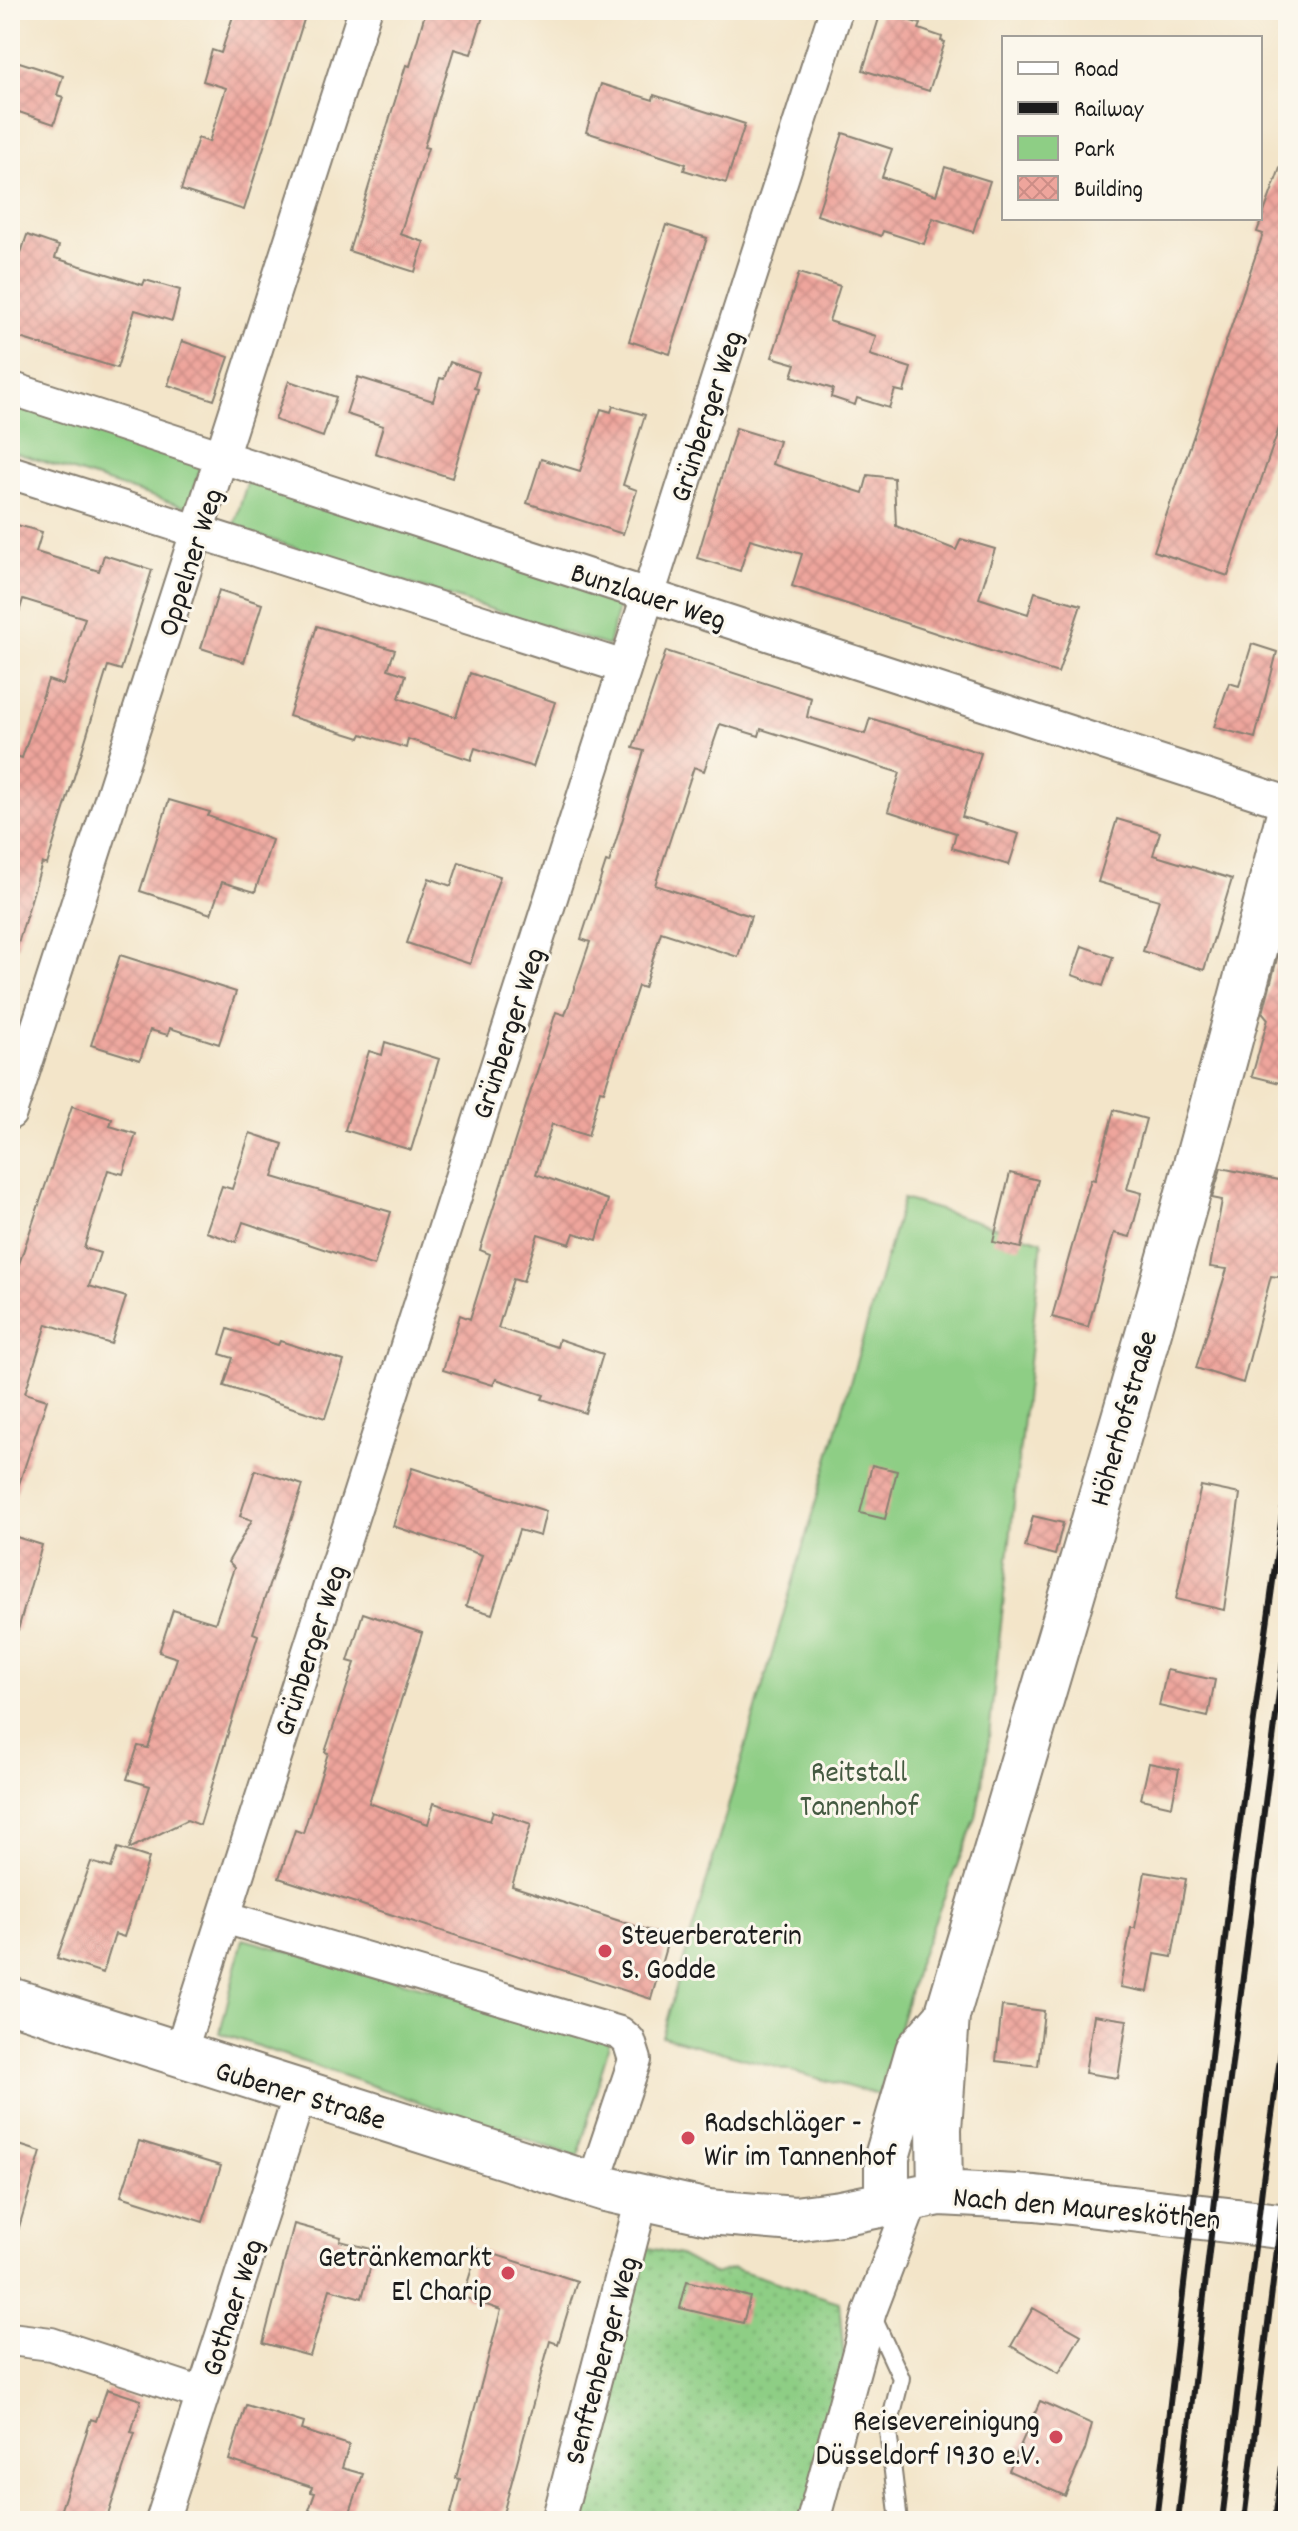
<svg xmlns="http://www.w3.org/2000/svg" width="1298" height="2531" font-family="Dekko,sans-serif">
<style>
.grass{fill:url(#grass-dots);stroke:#557550;stroke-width:2}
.green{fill:#8ece85;stroke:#557550;stroke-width:2}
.building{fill:url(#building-cross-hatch)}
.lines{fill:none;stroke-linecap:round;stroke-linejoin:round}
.lane-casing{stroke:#888072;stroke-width:20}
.street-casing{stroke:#888072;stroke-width:36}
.secondary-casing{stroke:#888072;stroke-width:48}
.lane{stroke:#fff;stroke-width:16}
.street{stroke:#fff;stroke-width:32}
.secondary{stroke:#fff;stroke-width:44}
.rail{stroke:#1c1c1c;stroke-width:6}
.poi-dot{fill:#d1495b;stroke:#fbf7ec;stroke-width:3}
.labels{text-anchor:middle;stroke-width:6;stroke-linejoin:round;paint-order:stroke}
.street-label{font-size:30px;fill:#1c1c1c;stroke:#fbf7ec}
.park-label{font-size:30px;fill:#445a41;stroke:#fbf7ec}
.poi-label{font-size:30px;fill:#1c1c1c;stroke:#fbf7ec;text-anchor:start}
</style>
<defs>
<pattern id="grass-dots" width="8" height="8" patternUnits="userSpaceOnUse" patternTransform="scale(2)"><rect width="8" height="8" fill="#8ece85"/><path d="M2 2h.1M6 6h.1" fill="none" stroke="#7ab072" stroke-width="1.8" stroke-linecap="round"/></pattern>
<pattern id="building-cross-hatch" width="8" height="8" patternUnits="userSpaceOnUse" patternTransform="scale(2)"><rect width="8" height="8" fill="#eea59c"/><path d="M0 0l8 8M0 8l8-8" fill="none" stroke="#cc8d86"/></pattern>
</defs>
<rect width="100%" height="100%" fill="#fbf7ec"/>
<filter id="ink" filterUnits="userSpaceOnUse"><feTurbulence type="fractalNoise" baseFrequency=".0125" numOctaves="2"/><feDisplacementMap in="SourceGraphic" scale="16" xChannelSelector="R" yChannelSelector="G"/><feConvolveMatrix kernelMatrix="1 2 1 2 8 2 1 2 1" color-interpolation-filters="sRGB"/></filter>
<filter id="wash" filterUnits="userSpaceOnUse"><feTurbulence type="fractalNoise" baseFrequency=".006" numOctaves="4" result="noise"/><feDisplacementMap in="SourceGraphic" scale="32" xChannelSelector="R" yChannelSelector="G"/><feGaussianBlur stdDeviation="1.8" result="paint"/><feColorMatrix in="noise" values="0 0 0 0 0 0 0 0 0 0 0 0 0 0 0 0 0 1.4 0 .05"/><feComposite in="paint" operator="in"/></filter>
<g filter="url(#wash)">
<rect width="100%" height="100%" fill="#f3e5c9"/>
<!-- grass -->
<path class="grass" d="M645 2247 680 2255 715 2274 733 2268 839 2302 849 2415 822 2521H572Z"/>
<!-- green -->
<path class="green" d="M10 402 202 463 188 508 10 451Z
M248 480 620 600 608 646 233 528Z
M903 1199 1042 1241 987 1755 976 1818 919 1960 879 2095 662 2036Z
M243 1939 611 2037 578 2157 220 2033Z"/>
<g id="blocks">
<!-- building -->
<path class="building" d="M235 10H307L244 210 181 190 198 138 209 142 226 88 203 81 212 50 221 53Z
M426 10H485L471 54 454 49 424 147 428 148 400 234 424 242 415 272 349 251 406 65 410 66Z
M881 12 921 24 919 29 942 37 941 41 945 42 929 91 863 70Z
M10 59 63 76 57 95 63 97 54 124 10 109Z
M601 84 653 100 654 95 745 124 726 183 684 170 686 164 586 132Z
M843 133 892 149 882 177 936 195 945 167 990 181 973 232 933 218 924 244 883 231 881 236 817 215Z
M1284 157H1288V402L1228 576 1154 551 1263 234 1257 232Z
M666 225 707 238 670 354 629 341Z
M27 235 59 246 55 258 143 285 145 280 180 290 172 321 135 310 117 368 10 335V286Z
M799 273 840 286 829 321 876 336 870 355 911 368 904 392 895 390 889 408 857 398 855 405 831 397 833 389 792 376 796 364 772 357Z
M182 341 229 357 214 400 168 385Z
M450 362 479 372 474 388 478 389 452 478 375 453 383 426 346 414 358 377 433 401 440 378 444 379Z
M289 381 336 397 323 437 275 420Z
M613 406 645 415 623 485 637 490 623 534 527 503 541 459 580 471 601 409 611 412Z
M736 428 779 441 772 464 863 493 868 475 894 478 896 526 956 550 961 539 995 549 979 598 1028 614 1035 592 1081 605 1058 673 792 586 802 554 750 539 740 571 697 558Z
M10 523 42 532 36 552 99 571 104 555 152 570 121 670 108 666 47 865 42 863 17 947 10 946V754L22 758 48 680 63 685 85 618 23 599 18 616 10 615Z
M219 590 262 604 244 662 201 648Z
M317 626 395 650 388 669 406 675 399 698 456 717 470 673 555 702 533 767 475 748 471 760 408 739 406 748 362 734 360 738 289 716Z
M1252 644 1277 652 1255 738 1214 727 1229 683 1239 686Z
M666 651 811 698 807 717 865 734 870 718 981 753 962 817 1019 834 1009 865 952 848 956 833 888 811 900 773 761 729 759 736 720 724 704 771 694 767 655 885 751 916 738 957 661 932 644 988 638 986 604 1091 600 1090 588 1136 552 1124 536 1174 608 1200 597 1240 574 1233 570 1244 538 1234 523 1282 513 1279 498 1328 557 1347 559 1339 603 1354 585 1413 542 1399 544 1395 496 1379 493 1385 443 1370 460 1315 470 1319 490 1254 480 1250 556 1012 565 1015 590 942 581 939 606 862 609 863 644 751 633 748Z
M169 800 210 812 208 816 272 840 255 892 222 882 211 914 140 891Z
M1117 819 1160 832 1153 855 1232 879 1204 970 1143 951 1159 900 1098 882Z
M459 862 500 876 470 964 407 943 429 878 451 886Z
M1283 935 1288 936V1085L1252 1076 1268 1019 1263 1013Z
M1082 946 1113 957 1103 986 1072 975Z
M120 955 236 992 219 1044 170 1028 168 1035 150 1030 140 1060 91 1045Z
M385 1042 439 1059 411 1150 345 1130 369 1051 382 1055Z
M72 1106 112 1119 110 1126 136 1134 123 1174 108 1170 84 1248 100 1253 89 1286 126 1297 111 1344 47 1324 25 1393 47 1400 15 1496H10V1291Z
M1114 1110 1146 1119 1127 1189 1142 1193 1130 1237 1114 1233 1088 1327 1052 1317 1091 1179 1095 1180Z
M250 1133 283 1144 273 1177 391 1212 374 1266 243 1222 236 1242 206 1232 222 1186 232 1189Z
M1221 1168 1288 1182V1205L1279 1277 1271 1276 1243 1383 1196 1368 1227 1269 1210 1267 1222 1200 1212 1198Z
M1010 1173 1038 1180 1021 1248 993 1242Z
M228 1329 278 1345 280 1341 344 1361 325 1418 224 1386 233 1358 220 1354Z
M872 1465 897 1471 885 1519 860 1513Z
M412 1468 546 1511 540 1536 519 1530 492 1614 466 1606 482 1555 393 1526Z
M255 1470 303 1485 253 1633 258 1635 200 1825 187 1820 129 1849 150 1786 127 1779 138 1746 148 1748 177 1658 159 1652 173 1610 215 1623 234 1568 228 1562 252 1520 240 1516Z
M1201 1486 1240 1494 1224 1610 1176 1599Z
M1033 1516 1063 1523 1055 1555 1025 1547Z
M10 1535 42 1545 18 1630 10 1629Z
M363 1613 422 1633 369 1803 428 1824 434 1803 490 1821 493 1811 531 1824 512 1886 669 1937 651 1999 279 1878 295 1830 303 1833 328 1753 325 1752 355 1663 348 1661Z
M1167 1670 1215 1680 1208 1717 1159 1706Z
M1149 1763 1179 1769 1172 1806 1141 1799Z
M118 1848 149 1858 124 1937 115 1934 103 1973 57 1958 91 1862 111 1868Z
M1145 1872 1186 1879 1172 1957 1155 1954 1148 1992 1120 1987 1131 1928H1135Z
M1002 2006 1044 2011 1038 2066 996 2061Z
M1094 2015 1127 2020 1118 2078 1085 2073Z
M139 2141 221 2166 203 2222 121 2196Z
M10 2142 41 2152 17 2234 10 2233Z
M294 2224 341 2237 340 2241 375 2250 362 2298 330 2289 310 2356 263 2343Z
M478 2249 577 2281 558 2344 550 2341 501 2521H449L460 2479 456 2478 501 2310 463 2297Z
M687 2281 750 2297 743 2323 680 2308Z
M1033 2308 1081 2335 1059 2373 1011 2346Z
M107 2389 141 2400 131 2432 135 2433 106 2521H57L91 2419 96 2421Z
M1040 2401 1092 2424 1085 2450 1065 2496 1009 2471Z
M246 2405 304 2423 302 2430 349 2445 342 2468 363 2474 347 2521 309 2510 315 2493 311 2492 312 2487 229 2460Z"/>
</g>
</g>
<g filter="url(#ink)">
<use href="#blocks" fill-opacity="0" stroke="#888072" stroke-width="2"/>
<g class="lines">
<!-- lane casing -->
<g class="lane-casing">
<path id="lane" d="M872 2315 901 2378 888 2431 899 2521"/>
</g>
<!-- street casing -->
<g class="street-casing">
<path id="street" d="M10 388 1288 803
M10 472 624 667
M10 1113 365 10
M224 1917 620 2033 629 2041 635 2060 593 2185
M179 2056 836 10
M10 2339 51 2344 202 2394
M162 2521 300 2094
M558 2521 642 2199
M813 2521 870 2311 914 2196"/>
</g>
<!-- secondary casing -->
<g class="secondary-casing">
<path id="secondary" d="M10 2000 606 2189 708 2212 795 2219 840 2213 940 2193 1035 2198 1288 2227
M940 2193 939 2129 947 2016C1065 1618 1187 1220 1288 817
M887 2203V2157L918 2050 945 2019"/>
</g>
<!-- lane -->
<use href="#lane" class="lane"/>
<!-- street -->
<use href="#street" class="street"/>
<!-- secondary -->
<use href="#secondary" class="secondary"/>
<!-- rail -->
<path class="rail" d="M1156 2521 1231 1888 1288 1471
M1178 2521 1218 2174 1288 1622
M1222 2521 1263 2180 1288 2001
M1244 2521 1288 2159
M1275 2521 1288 2419"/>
</g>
</g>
<!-- markers -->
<g class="poi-dot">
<circle cx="605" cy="1951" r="8"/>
<circle cx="688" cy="2138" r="8"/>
<circle cx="508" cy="2273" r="8"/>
<circle cx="1056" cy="2437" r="8"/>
</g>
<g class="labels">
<!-- street labels -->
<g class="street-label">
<text transform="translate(705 416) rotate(-72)" y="10">Grünberger Weg</text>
<text transform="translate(189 562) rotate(-72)" y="10">Oppelner Weg</text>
<text transform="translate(649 595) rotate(18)" y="10">Bunzlauer Weg</text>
<text transform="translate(507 1033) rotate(-72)" y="10">Grünberger Weg</text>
<text transform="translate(1122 1418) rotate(-74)" y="10">Höherhofstraße</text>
<text transform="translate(309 1650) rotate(-72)" y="10">Grünberger Weg</text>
<text transform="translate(301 2094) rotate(17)" y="10">Gubener Straße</text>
<text transform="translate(1087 2207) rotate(5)" y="10">Nach den Mauresköthen</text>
<text transform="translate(231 2307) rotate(-72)" y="10">Gothaer Weg</text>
<text transform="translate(600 2360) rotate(-75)" y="10">Senftenberger Weg</text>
</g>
<!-- park labels -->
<g class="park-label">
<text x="859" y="1781">Reitstall<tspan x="859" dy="34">Tannenhof</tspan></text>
</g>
<!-- poi labels -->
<g class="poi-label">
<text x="621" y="1944">Steuerberaterin<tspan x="621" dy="34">S. Godde</tspan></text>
<text x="704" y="2131">Radschläger -<tspan x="704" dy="34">Wir im Tannenhof</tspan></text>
<text x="492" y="2266" text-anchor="end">Getränkemarkt<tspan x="492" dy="34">El Charip</tspan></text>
<text x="1040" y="2430" text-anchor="end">Reisevereinigung<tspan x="1040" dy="34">Düsseldorf 1930 e.V.</tspan></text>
</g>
</g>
<!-- margin -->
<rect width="1298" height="2531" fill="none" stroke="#fbf7ec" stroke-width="40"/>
<!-- legend -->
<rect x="1002" y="36" width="260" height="184" fill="#fbf7ec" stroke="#a29f99" stroke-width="2"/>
<rect x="1018" y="62" width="40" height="12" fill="#ffffff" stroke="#a29f99" stroke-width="2"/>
<text x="1074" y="76" font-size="24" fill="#1c1c1c">Road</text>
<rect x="1018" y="102" width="40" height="12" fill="#1c1c1c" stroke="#a29f99" stroke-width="2"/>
<text x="1074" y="116" font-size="24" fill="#1c1c1c">Railway</text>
<rect x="1018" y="136" width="40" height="24" fill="#8ece85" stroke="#a29f99" stroke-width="2"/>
<text x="1074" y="156" font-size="24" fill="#1c1c1c">Park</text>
<rect x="1018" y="176" width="40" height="24" fill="url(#building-cross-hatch)" stroke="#a29f99" stroke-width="2"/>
<text x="1074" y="196" font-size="24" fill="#1c1c1c">Building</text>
</svg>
